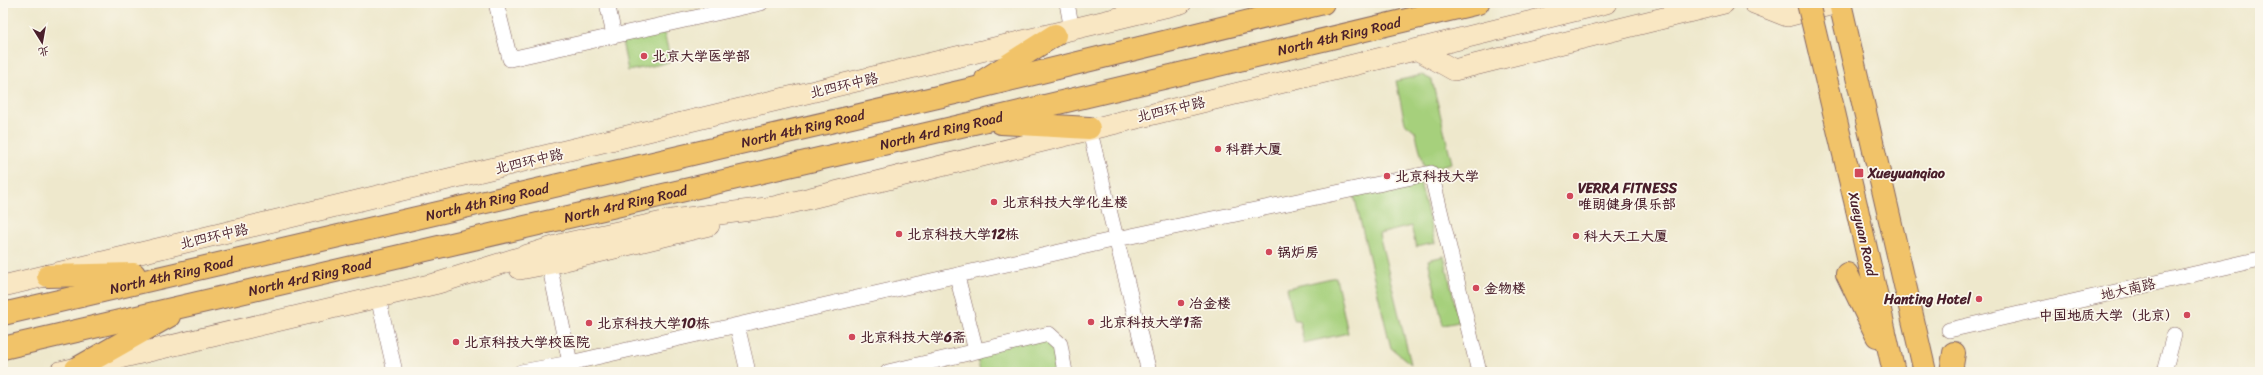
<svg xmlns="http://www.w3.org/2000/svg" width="2263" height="375" font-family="Sriracha,'LXGW WenKai TC',sans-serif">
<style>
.green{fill:#a6d07c;stroke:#787854}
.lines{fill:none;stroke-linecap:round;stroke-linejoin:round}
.street-casing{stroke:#836563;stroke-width:16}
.secondary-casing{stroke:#836563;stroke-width:22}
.primary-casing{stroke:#836563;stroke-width:24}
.highway-casing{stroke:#836563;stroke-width:24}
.street{stroke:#fff;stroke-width:15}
.secondary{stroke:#f9e7c3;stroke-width:21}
.primary{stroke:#f1c369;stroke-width:22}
.highway{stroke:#f1c369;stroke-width:22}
.primary-bridge-casing{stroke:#836563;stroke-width:24;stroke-linecap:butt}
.primary-bridge{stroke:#f1c369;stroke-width:22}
.poi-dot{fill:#d1495b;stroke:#fbf7ec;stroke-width:1.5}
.labels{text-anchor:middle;stroke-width:3.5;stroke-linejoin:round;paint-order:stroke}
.street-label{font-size:14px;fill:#4a1f2b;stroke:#fbf7ec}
.poi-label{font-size:14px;font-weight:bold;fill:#4a1f2b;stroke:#fbf7ec;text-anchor:start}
</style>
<rect width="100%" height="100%" fill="#fbf7ec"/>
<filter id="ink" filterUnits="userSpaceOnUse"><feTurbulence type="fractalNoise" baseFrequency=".025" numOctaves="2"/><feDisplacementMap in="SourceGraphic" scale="8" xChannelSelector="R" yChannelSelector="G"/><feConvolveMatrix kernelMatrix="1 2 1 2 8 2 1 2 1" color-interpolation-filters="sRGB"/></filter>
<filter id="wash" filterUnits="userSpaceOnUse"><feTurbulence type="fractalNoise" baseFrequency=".012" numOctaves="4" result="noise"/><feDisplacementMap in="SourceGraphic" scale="16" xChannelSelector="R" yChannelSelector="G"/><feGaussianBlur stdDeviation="0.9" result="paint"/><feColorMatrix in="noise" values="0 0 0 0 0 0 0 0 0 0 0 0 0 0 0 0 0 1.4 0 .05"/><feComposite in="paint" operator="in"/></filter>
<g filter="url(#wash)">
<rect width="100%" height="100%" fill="#eee8cc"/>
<!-- green -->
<path class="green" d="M664 32 671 62 628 71 622 41Z
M1422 75 1432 80 1452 163 1425 170 1415 131 1405 123 1396 81Z
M1419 179 1435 243 1416 247 1411 226 1379 234 1411 364 1391 348 1354 195Z
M1444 256 1459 322 1443 325 1428 260Z
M1336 277 1348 333 1304 343 1299 320H1294L1287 288Z
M1049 334 1066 372H980L976 351Z"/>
</g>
<g filter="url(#ink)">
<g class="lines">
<!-- street casing -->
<g class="street-casing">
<path id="street" d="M496 3 510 59 761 3
M607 3 614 35
M1067 3 1072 30
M1089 128 1149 372
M549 264 572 372
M957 276 976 351
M378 297 395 372
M737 325 748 372
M1949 330 2260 259
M521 372 570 363 1117 239 1431 173 1479 372
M888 372 1049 334 1060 344 1065 372
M2164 372 2174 335"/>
</g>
<!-- secondary casing -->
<g class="secondary-casing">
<path id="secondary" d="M1754 3 1787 16 1837 3
M1418 50 1454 70 1724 3
M520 269 557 262 709 225
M3 286 1181 3
M60 372 438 283 563 244 672 220 774 207 1606 3"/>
</g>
<!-- primary casing -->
<g class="primary-casing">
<path id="primary" d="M1840 3 1925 372
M1857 209 1894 372
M1847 274 1877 336
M1951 372 1954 353"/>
</g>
<!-- highway casing -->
<g class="highway-casing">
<g id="highway">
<path d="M986 79 1055 35"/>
<path d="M1001 123 1089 128"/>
<path d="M48 276 134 274"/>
<path id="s1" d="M3 314 972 89 1323 3"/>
<path id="s2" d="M3 348 978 122 1478 3"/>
<path d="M76 369 169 316"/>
</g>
</g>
<!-- street -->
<use href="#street" class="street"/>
<!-- secondary -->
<use href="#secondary" class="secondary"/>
<!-- primary -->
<use href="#primary" class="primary"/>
<!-- highway -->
<use href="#highway" class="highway"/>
<!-- primary-bridge casing -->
<g class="primary-bridge-casing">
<path id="primary-bridge" d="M1808 3 1857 209"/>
</g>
<!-- primary-bridge -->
<use href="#primary-bridge" class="primary-bridge"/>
</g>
</g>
<!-- markers -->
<g class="poi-dot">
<circle cx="644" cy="56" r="4"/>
<circle cx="1218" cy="149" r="4"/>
<rect x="1854" y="168" width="10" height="10" rx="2"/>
<circle cx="1387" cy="176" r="4"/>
<circle cx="1570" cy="196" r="4"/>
<circle cx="994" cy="202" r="4"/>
<circle cx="899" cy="234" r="4"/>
<circle cx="1576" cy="236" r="4"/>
<circle cx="1269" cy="252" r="4"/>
<circle cx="1476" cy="288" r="4"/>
<circle cx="1979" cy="299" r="4"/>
<circle cx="1181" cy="303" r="4"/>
<circle cx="2187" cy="315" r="4"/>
<circle cx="1091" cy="322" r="4"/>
<circle cx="589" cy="323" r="4"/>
<circle cx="852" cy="337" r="4"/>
<circle cx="456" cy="342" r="4"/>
</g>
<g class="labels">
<!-- street labels -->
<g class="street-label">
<text dy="5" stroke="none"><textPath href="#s2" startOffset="1372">North 4th Ring Road</textPath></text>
<text transform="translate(844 85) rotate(-13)" y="5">北四环中路</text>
<text transform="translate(1171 109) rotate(-13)" y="5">北四环中路</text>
<text dy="5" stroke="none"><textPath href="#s1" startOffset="821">North 4th Ring Road</textPath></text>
<text dy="5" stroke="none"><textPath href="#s2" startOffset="963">North 4rd Ring Road</textPath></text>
<text transform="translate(529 161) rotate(-13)" y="5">北四环中路</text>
<text dy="5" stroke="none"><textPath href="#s1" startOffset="497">North 4th Ring Road</textPath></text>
<text dy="5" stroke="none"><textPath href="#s2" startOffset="639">North 4rd Ring Road</textPath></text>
<text transform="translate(1863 234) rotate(77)" y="5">Xueyuan Road</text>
<text transform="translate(214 236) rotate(-13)" y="5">北四环中路</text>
<text dy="5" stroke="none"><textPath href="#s1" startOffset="173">North 4th Ring Road</textPath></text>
<text dy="5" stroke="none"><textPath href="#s2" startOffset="315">North 4rd Ring Road</textPath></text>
<text transform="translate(2128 289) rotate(-13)" y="5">地大南路</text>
</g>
<!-- poi labels -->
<g class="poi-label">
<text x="652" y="61">北京大学医学部</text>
<text x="1226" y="154">科群大厦</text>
<text x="1868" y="178">Xueyuanqiao</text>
<text x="1395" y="181">北京科技大学</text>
<text x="1578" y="193">VERRA FITNESS<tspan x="1578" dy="16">唯朗健身俱乐部</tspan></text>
<text x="1002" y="207">北京科技大学化生楼</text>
<text x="907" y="239">北京科技大学12栋</text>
<text x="1584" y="241">科大天工大厦</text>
<text x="1277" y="257">锅炉房</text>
<text x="1484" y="293">金物楼</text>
<text x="1971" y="304" text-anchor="end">Hanting Hotel</text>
<text x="1189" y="308">冶金楼</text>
<text x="2179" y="320" text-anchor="end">中国地质大学（北京）</text>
<text x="1099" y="327">北京科技大学1斋</text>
<text x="597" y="328">北京科技大学10栋</text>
<text x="860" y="342">北京科技大学6斋</text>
<text x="464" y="347">北京科技大学校医院</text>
</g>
</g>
<!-- margin -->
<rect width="2263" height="375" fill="none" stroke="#fbf7ec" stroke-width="16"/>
<!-- north arrow -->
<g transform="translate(42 42) rotate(169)" stroke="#fbf7ec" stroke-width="3" paint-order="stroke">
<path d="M0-3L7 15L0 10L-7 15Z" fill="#4a1f2b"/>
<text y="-6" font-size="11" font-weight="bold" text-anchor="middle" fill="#4a1f2b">北</text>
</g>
</svg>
